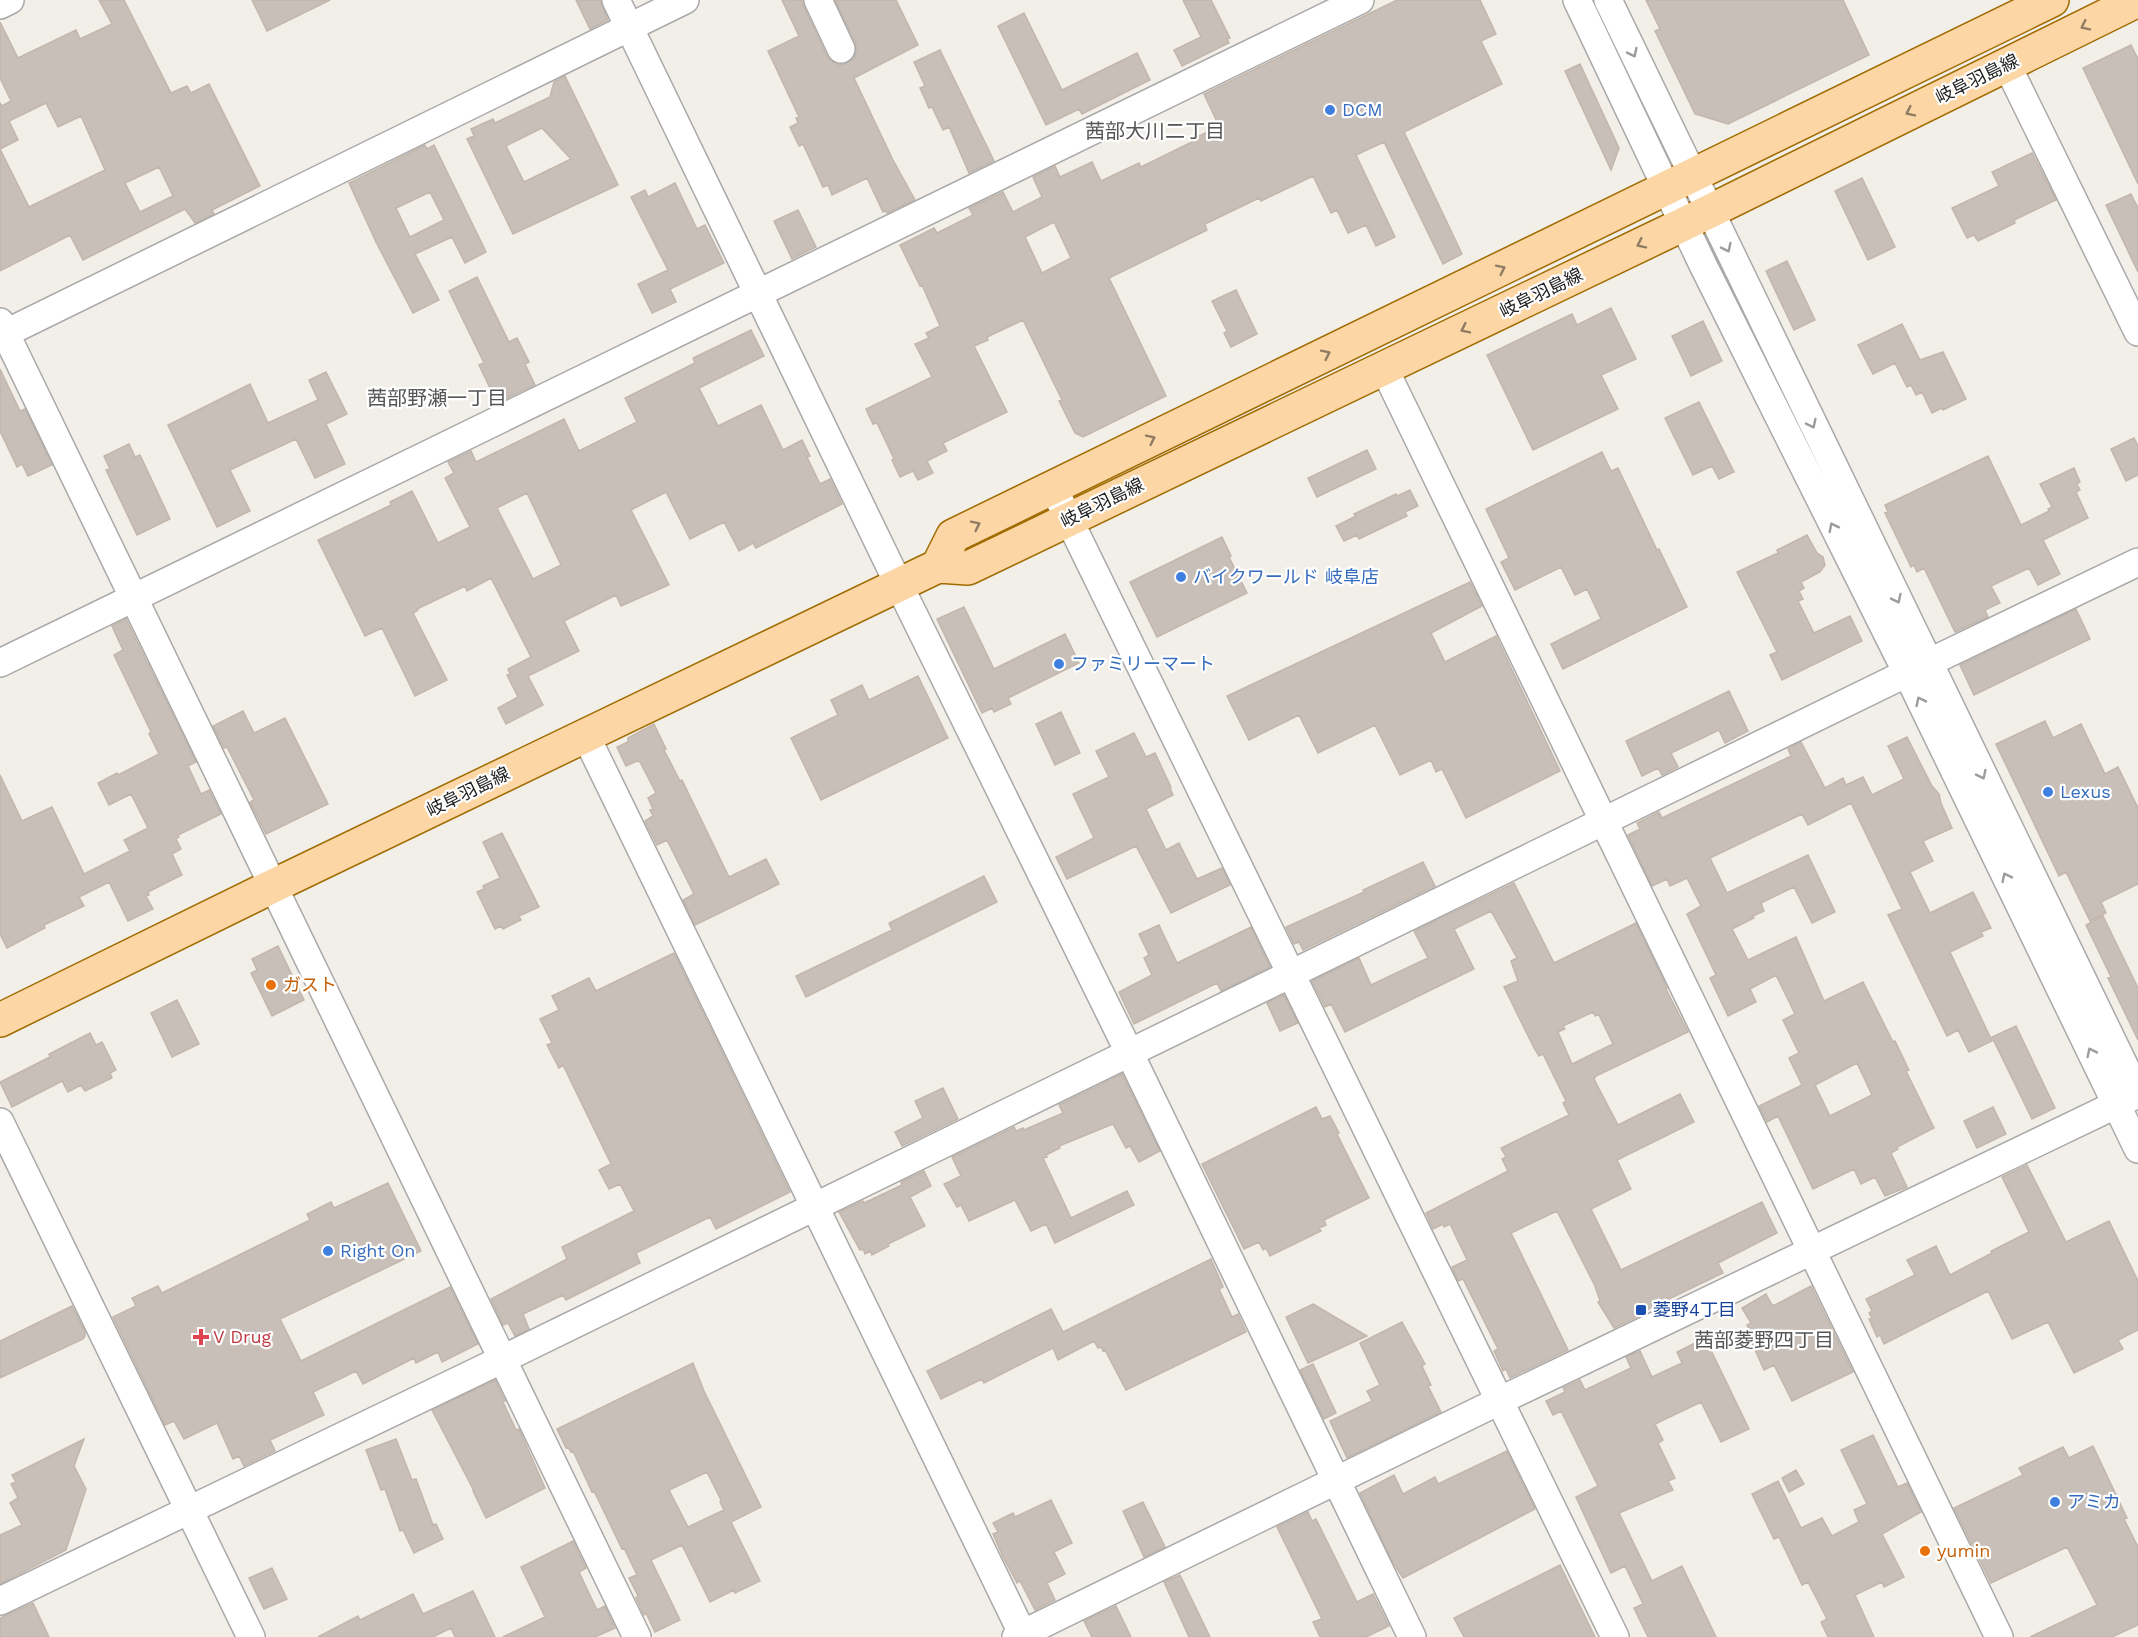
<svg xmlns="http://www.w3.org/2000/svg" width="2138" height="1637" font-family="'Work Sans','Noto Sans JP',sans-serif">
<style>
.building{fill:#c7bfb8;stroke:#c4b6ab;stroke-width:1.5;fill-rule:evenodd}
.lines{fill:none;stroke-linecap:round;stroke-linejoin:round}
.minor-casing{stroke:#a9a9a9;stroke-width:30}
.major-casing{stroke:#a06b00;stroke-width:36}
.minor{stroke:#fff;stroke-width:27}
.major{stroke:#fcd6a4;stroke-width:33}
.oneway{stroke:#8f7c63}
.oneway2{stroke:#9c9c9c}
.shop-dot{fill:#3f7fe0;stroke:#fff;stroke-width:2}
.food-dot{fill:#e8710a;stroke:#fff;stroke-width:2}
.transit-dot{fill:#1a4fb4;stroke:#fff;stroke-width:2}
.health-dot{fill:#e0444e;stroke:#fff;stroke-width:2}
.labels{text-anchor:middle;stroke-width:4.5;stroke-linejoin:round;paint-order:stroke}
.street-label{font-size:18px;fill:#222;stroke:#fff}
.shop-label{font-size:18px;fill:#366cbe;stroke:#fff;text-anchor:start}
.food-label{font-size:18px;fill:#c56008;stroke:#fff;text-anchor:start}
.transit-label{font-size:18px;fill:#164399;stroke:#fff;text-anchor:start}
.health-label{font-size:18px;fill:#be3a42;stroke:#fff;text-anchor:start}
.neighbourhood-label{font-size:20px;fill:#555;stroke:#fff}
</style>
<rect width="100%" height="100%" fill="#f2efe9"/>
<!-- building -->
<path class="building" d="M99 0H124L171 93 187 86 191 93 209 84 260 186 212 210 214 214 195 223 185 209 83 260 70 235 0 271V103L2 106 11 101 0 78V22L18 58 76 30 80 39 112 24ZM46 103 58 127 81 116 105 170 29 207 0 149 18 140 9 121ZM159 167 173 196 140 212 125 183Z
M252 0H330L267 31Z
M576 0H600L608 20 590 29Z
M782 0H802L804 7 827 56 833 62 840 65 847 63 854 58 857 50 855 42 835 0H896L918 45 854 78 893 160 915 200 887 213 886 211 883 212 867 178 832 195 828 185 823 187 803 144 799 146 790 127 798 123 796 118 799 117 768 51 799 36Z
M1183 0H1211L1230 38 1227 39 1229 43 1182 66 1174 50 1201 37Z
M1397 0H1480L1496 34 1481 41 1502 84 1404 132 1462 254 1443 264 1384 142 1356 155 1395 237 1376 246 1366 225 1348 233 1337 210 1331 213 1313 176 1261 201 1259 198 1205 224 1207 230 1109 278 1166 396 1083 437 1075 433 1059 401 1062 400 1023 320 987 337 988 340 974 346 1007 412 943 443 947 451 927 461 933 473 918 480 913 471 900 477 892 460 894 459 877 423 873 424 866 409 932 377 915 344 929 338 926 333 940 326 922 285 920 286 900 245 934 228 937 233 973 215 969 208 1003 192 1013 212 1042 197 1033 177 1055 166 1060 177 1092 162 1101 181 1139 163 1141 167 1196 140 1195 138 1219 126 1204 94ZM1054 222 1071 258 1042 273 1025 237Z
M1646 0H1843L1869 55 1728 124 1695 114 1655 31 1660 29Z
M1024 13 1062 90 1137 53 1150 80 1082 114 1079 109 1046 125 998 26Z
M2131 45 2138 59V184L2083 68Z
M940 50 994 161 969 173 949 127 943 130 932 107 929 108 920 88 925 86 914 62Z
M1580 64 1619 148 1611 170 1565 71Z
M565 76 618 185 513 234 467 139 474 136 471 129 493 119 495 123 550 97 554 82ZM542 128 571 159 524 182 506 146Z
M425 145 427 149 434 145 486 252 465 263 452 237 415 254 439 300 413 313 376 242 349 183ZM430 192 444 220 410 237 396 208Z
M2032 153 2056 200 2014 220 2015 223 1978 241 1974 235 1967 238 1952 208 1999 186 1992 172Z
M1862 178 1895 247 1868 260 1835 191Z
M675 183 697 229 705 225 724 263 670 289 676 302 652 313 638 284 668 270 631 197 645 190 648 197Z
M2131 194 2138 208V272L2106 205Z
M798 210 816 247 792 259 774 221Z
M1787 261 1815 320 1794 330 1766 271Z
M477 277 509 342 517 338 529 362 525 364 535 385 497 403 479 365 484 363 449 291Z
M1236 290 1257 334 1231 347 1224 333 1227 331 1212 301Z
M1611 308 1636 359 1601 375 1618 409 1533 450 1487 355 1572 314 1577 325Z
M1703 321 1722 361 1691 376 1672 336Z
M1902 324 1920 360 1943 352 1966 399 1943 410 1942 408 1932 413 1922 392 1916 395 1911 385 1907 387 1895 363 1873 374 1858 345Z
M751 330 764 356 699 388 718 426 761 405 783 450 802 440 810 456 807 457 820 484 830 479 842 504 756 548 753 543 739 551 724 522 690 539 666 492 631 510 669 585 621 606 616 595 564 621 579 651 528 676 543 705 506 724 498 708 518 697 507 675 510 674 508 669 531 657 491 578 467 591 465 586 417 609 418 610 413 613 447 680 415 696 382 628 365 636 318 540 391 505 390 502 412 491 438 543 470 527 445 478 454 473 448 462 471 451 476 462 564 419 579 451 637 422 625 398 695 363 693 358ZM527 493 561 565 533 579 497 508Z
M0 369 20 411 25 409 52 465 28 476 22 464 17 467 0 431Z
M326 372 347 414 326 424 345 464 315 478 296 439 230 470 250 511 217 527 168 425 250 384 268 423 318 400 309 380Z
M1699 402 1734 472 1719 479 1712 466 1693 475 1665 418Z
M2134 438 2138 446V475L2126 481 2111 449Z
M129 444 135 457 140 455 170 519 137 535 106 470 110 469 104 456Z
M1367 450 1376 469 1317 497 1308 478Z
M1602 452 1611 471 1618 468 1657 550 1659 549 1687 607 1563 669 1551 644 1601 619 1587 589 1575 595 1561 567 1515 590 1501 562 1509 558 1486 509Z
M1988 456 2021 525 2049 511 2048 509 2052 507 2040 484 2074 468 2080 482 2077 484 2080 490 2076 492 2088 518 2043 540 2060 574 2038 585 2029 568 1991 586 2000 603 1985 610 1988 617 1955 632 1924 568 1917 572 1914 565 1911 567 1885 513 1888 512 1885 505Z
M1410 490 1418 506 1405 512 1407 516 1359 539 1357 535 1344 541 1336 526 1356 516 1354 514 1396 494 1397 496Z
M1807 535 1817 553 1823 557 1825 565 1820 572 1801 582 1804 588 1799 591 1803 599 1798 601 1814 633 1850 616 1862 641 1782 680 1770 655 1777 652 1737 572 1778 553 1777 550Z
M1222 537 1231 556 1229 557 1247 593 1157 637 1130 582Z
M1470 582 1482 606 1431 633 1445 662 1496 636 1560 771 1466 818 1442 769 1436 772 1431 760 1400 775 1375 725 1318 753 1299 715 1249 740 1227 696Z
M964 607 994 669 1065 634 1079 663 1008 698 1011 704 994 712 992 708 982 713 937 619Z
M2076 609 2090 639 1974 695 1960 665Z
M126 619 196 762 188 766 201 794 209 790 221 814 178 835 179 837 176 839 181 849 172 854 182 875 148 892 149 895 146 896 153 909 128 921 109 882 79 897 84 906 44 925 45 928 7 948 0 934V775L22 821 52 807 84 874 130 851 124 840 148 828 131 794 109 805 98 783 117 773 118 775 159 754 149 734 151 732 114 655 123 650 112 626Z
M918 676 948 738 821 800 791 738 838 715 831 700 862 685 869 700Z
M1729 691 1748 731 1725 743 1719 730 1671 753 1678 767 1662 775 1658 768 1642 776 1626 741Z
M243 711 254 733 285 718 328 804 266 834 250 802 254 800 227 747 224 748 213 726Z
M1061 712 1080 753 1055 765 1036 724Z
M2045 721 2053 738 2081 724 2105 774 2118 767 2138 808V884L2101 902 2106 913 2090 921 2066 872 2059 876 1996 744Z
M654 724 666 749 664 750 680 781 682 780 729 877 766 859 779 884 695 925 683 900 694 894 667 840 657 845 645 821 653 816 650 810 653 809 648 798 656 793 640 762 637 761 626 766 617 747 628 742V738Z
M1134 733 1146 757 1155 753 1171 787 1170 788 1173 795 1146 809 1166 850 1179 843 1197 879 1222 868 1230 885 1171 913 1136 846 1067 879 1056 857 1094 838 1073 794 1109 777 1096 751Z
M1907 737 1932 786 1939 794 1941 803 1952 828 1923 841 1933 861 1910 872 1930 913 1973 892 1991 928 1981 932 1983 936 1950 952 1992 1041 1969 1052 1958 1030 1947 1036 1888 915 1902 909 1851 803 1808 825 1802 814 1710 858 1727 893 1808 855 1835 912 1812 923 1794 887 1761 903 1764 911 1753 916 1754 918 1732 929 1748 960 1796 937 1824 1001 1863 982 1893 1042 1895 1041 1909 1070 1906 1071 1934 1128 1897 1147 1898 1149 1891 1153 1907 1187 1885 1196 1875 1177 1861 1184 1854 1169 1813 1189 1778 1116 1767 1122 1759 1106 1802 1085 1789 1058 1799 1053 1783 1020 1795 1014 1776 975 1750 989 1756 1002 1728 1016 1710 978 1716 975 1687 914 1701 906 1687 878 1670 886 1667 879 1652 886 1628 835 1640 829 1637 823 1659 812 1662 818 1791 756 1788 749 1801 742 1825 788 1843 778 1846 785 1863 777 1872 795 1904 779 1888 746ZM1857 1063 1872 1095 1830 1116 1815 1085Z
M502 833 539 907 519 916 521 920 503 929 501 926 495 929 477 892 484 889 483 886 500 878 483 842Z
M1423 862 1435 886 1303 950 1299 942 1294 944 1286 927 1364 892 1363 890Z
M984 876 997 902 806 997 796 976 892 930 889 923Z
M1514 883 1554 963 1636 923 1667 988 1666 989 1688 1032 1596 1076 1594 1079 1618 1125 1680 1094 1694 1122 1617 1160 1631 1189 1591 1209 1621 1270 1762 1202 1777 1233 1718 1263 1723 1273 1642 1312 1643 1314 1614 1328 1598 1302 1600 1301 1595 1286 1557 1211 1511 1233 1568 1350 1510 1378 1506 1369 1503 1371 1494 1351 1498 1349 1463 1279 1458 1281 1452 1267 1467 1260 1450 1224 1444 1227 1443 1224 1433 1229 1426 1213 1508 1171 1502 1159 1506 1157 1501 1148 1569 1115 1563 1103 1566 1101 1543 1054 1539 1056 1534 1048 1504 987 1518 981 1511 961 1517 958 1491 911 1454 929 1474 969 1345 1032 1331 1004 1325 1007 1312 981 1359 958 1371 985 1428 958 1414 931ZM1593 1012 1595 1016 1599 1015 1613 1044 1572 1064 1558 1032 1565 1029 1563 1026Z
M2103 916 2138 988V1040L2108 978 2111 977 2086 925Z
M1159 925 1177 963 1251 927 1270 967 1221 991 1217 983 1134 1024 1119 992 1152 975 1144 958 1149 955 1139 934Z
M278 946 304 1000 272 1016 251 973 257 970 252 959Z
M674 953 790 1192 716 1229 710 1217 636 1253 640 1263 566 1300 563 1295 523 1314 529 1329 515 1336 508 1323 503 1325 491 1299 567 1259 562 1247 634 1211 620 1184 609 1189 599 1170 611 1164 563 1065 559 1068 547 1045 552 1043 540 1019 559 1010 552 996 589 978 596 991Z
M1284 995 1298 1023 1280 1031 1267 1003Z
M177 1000 199 1044 172 1057 151 1013Z
M2016 1026 2055 1108 2032 1119 1992 1037Z
M90 1033 96 1045 102 1042 116 1070 110 1073 112 1078 85 1091 81 1085 68 1092 62 1081 12 1107 0 1082 50 1057 49 1054Z
M1122 1074 1160 1151 1139 1162 1130 1146 1126 1148 1113 1124 1059 1146 1060 1148 1046 1155 1047 1157 1043 1158 1071 1218 1127 1191 1134 1205 1055 1243 1046 1224 1031 1231 1015 1200 969 1221 961 1205 957 1207 944 1184 961 1176 952 1157 1014 1127 1016 1131 1023 1128 1024 1130 1063 1113 1059 1105Z
M943 1088 958 1119 902 1146 895 1132 923 1118 915 1101Z
M1316 1107 1322 1119 1330 1116 1339 1133 1337 1134 1369 1198 1324 1220 1326 1225 1319 1228 1321 1231 1270 1256 1266 1248 1263 1250 1259 1242 1244 1249 1202 1164Z
M1993 1107 2006 1134 1977 1148 1964 1121Z
M2027 1165 2066 1242 2109 1221 2138 1281V1330L2118 1340 2123 1349 2074 1373 2048 1322 2012 1339 1988 1291 1884 1344 1880 1335 1877 1337 1869 1319 1872 1318 1869 1313 1872 1311 1866 1299 1915 1275 1907 1260 1936 1246 1950 1275 1992 1253 1991 1251 2029 1232 2002 1177Z
M924 1171 931 1186 910 1197 925 1226 888 1244 889 1246 872 1255 870 1251 865 1254 863 1249 860 1250 839 1212 863 1201 864 1203 902 1185 901 1182Z
M388 1183 421 1251 280 1319 301 1361 450 1287 478 1344 442 1362 438 1352 416 1363 414 1358 363 1384 356 1371 313 1392 324 1415 270 1440 275 1451 244 1466 239 1456 233 1459 217 1423 184 1439 174 1421 165 1425 113 1317 136 1306 132 1298 158 1286 162 1293 310 1220 307 1214 331 1202 334 1208Z
M1211 1259 1223 1287 1219 1289 1232 1317 1238 1314 1246 1332 1126 1390 1105 1350 1103 1351 1101 1347 1098 1348 1094 1341 1058 1360 1053 1348 984 1383 982 1379 941 1399 927 1371 1051 1309 1063 1332Z
M1811 1286 1853 1372 1792 1401 1774 1365 1764 1370 1751 1341 1755 1339 1747 1325 1751 1323 1742 1308 1766 1294 1772 1305H1775Z
M1313 1304 1367 1336 1308 1363 1286 1317Z
M72 1306 85 1332V1336L83 1339 0 1378V1341Z
M1402 1322 1425 1364 1422 1366 1431 1385 1428 1386 1441 1412 1347 1458 1330 1421 1372 1401 1367 1391 1380 1385 1360 1343Z
M1705 1338 1749 1429 1721 1442 1701 1402 1655 1424 1663 1440 1658 1443 1675 1478 1668 1481 1673 1490 1619 1513 1652 1581 1682 1566 1716 1637H1648L1634 1608 1643 1604 1625 1566 1611 1573 1576 1497 1598 1486 1561 1411 1553 1415 1546 1401 1565 1392 1563 1388 1580 1380 1585 1390 1631 1368 1626 1357 1640 1351 1652 1377 1682 1363 1677 1352Z
M693 1363 704 1391 761 1507 731 1522 760 1581 735 1593 734 1590 710 1602 682 1545 651 1560 680 1620 655 1632 646 1613 644 1615 636 1598 638 1596 629 1578 637 1575 624 1548 622 1549 594 1491 592 1492 573 1451 571 1452 568 1447 566 1448 557 1429ZM707 1472 721 1500 720 1502 724 1510 688 1527 669 1490Z
M1313 1364 1336 1413 1324 1419 1300 1370Z
M495 1380 505 1401 503 1402 516 1430 519 1429 545 1488 486 1518 473 1491H474L432 1410Z
M1873 1435 1898 1487 1907 1483 1921 1512 1882 1534 1904 1577 1884 1587 1882 1582 1855 1595 1874 1637H1828L1821 1622 1827 1619 1808 1582 1802 1585 1779 1537 1774 1539 1752 1494 1778 1481 1801 1528 1822 1518 1832 1536 1859 1522 1854 1510 1867 1504 1841 1450Z
M84 1439 74 1466 86 1489 66 1550 0 1584V1535L22 1525 10 1503 18 1498 11 1484 16 1482 12 1475Z
M396 1439 412 1480 416 1479 433 1525 436 1524 443 1539 414 1553 403 1530 400 1531 385 1489 381 1490 366 1450Z
M2093 1446 2127 1518 2124 1519 2138 1547V1625L2112 1637H2030L2097 1605 2067 1547 1991 1583 1954 1508 2023 1475 2019 1468 2063 1447 2069 1458Z
M1507 1451 1535 1509 1403 1578 1392 1561 1360 1493 1394 1475 1403 1494 1435 1477 1438 1484Z
M1796 1470 1804 1484 1789 1492 1782 1478Z
M1051 1500 1072 1543 1054 1552 1065 1574 1047 1583 1055 1600 1035 1610 1020 1581 1017 1583 1003 1557 993 1534 998 1532 993 1523 1013 1513 1015 1517Z
M1143 1502 1165 1547 1144 1557 1123 1511Z
M1308 1512 1312 1521 1316 1519 1357 1602 1373 1594 1389 1626 1366 1637H1320L1313 1622 1322 1619 1277 1527Z
M573 1541 586 1568 579 1572 597 1610 605 1606 615 1628 595 1637H503L545 1617 521 1567Z
M1560 1565 1595 1637H1464L1454 1618Z
M272 1568 287 1599 264 1609 249 1578Z
M1180 1575 1210 1637H1189L1164 1582Z
M473 1591 495 1637H455L451 1628 433 1637H318L358 1616 360 1620 413 1594 423 1614Z
M33 1603 49 1637H0V1618Z
M1116 1606 1131 1637H1092L1084 1621Z"/>
<g class="lines">
<!-- minor casing -->
<g class="minor-casing">
<path id="minor" d="M616 0 899 585 1129 1052 1412 1637
M818 0 841 49
M1577 0 1703 265 1907 673 2138 1149
M1608 0 2138 1094
M0 5 10 0
M2007 65 2138 332
M0 322 637 1637
M0 336 685 0
M1384 368 1999 1637
M1053 487 1615 1637
M0 663 1360 0
M1928 663 2138 562
M586 736 1024 1637
M0 1122 251 1637
M0 1601 503 1359 1907 673
M1016 1637 1499 1401 2138 1094"/>
</g>
<!-- major casing -->
<g class="major-casing">
<path id="major" d="M938 566 953 536 2052 0
M0 1020 273 886 938 566 968 568 1684 224 2138 0"/>
</g>
<!-- minor -->
<use href="#minor" class="minor"/>
<!-- major -->
<use href="#major" class="major"/>
</g>
<!-- one-way arrows -->
<defs><path id="oneway-chevron" d="M-2-3.5L2.5 0L-2 3.5" fill="none" stroke-width="1.6" stroke-linecap="round" stroke-linejoin="round" transform="scale(1.5)"/></defs>
<g class="oneway">
<use href="#oneway-chevron" transform="translate(2085 26) rotate(154)"/>
<use href="#oneway-chevron" transform="translate(1910 112) rotate(154)"/>
<use href="#oneway-chevron" transform="translate(1641 244) rotate(154)"/>
<use href="#oneway-chevron" transform="translate(1501 269) rotate(-26)"/>
<use href="#oneway-chevron" transform="translate(1465 329) rotate(154)"/>
<use href="#oneway-chevron" transform="translate(1326 354) rotate(-26)"/>
<use href="#oneway-chevron" transform="translate(1151 439) rotate(-26)"/>
<use href="#oneway-chevron" transform="translate(976 525) rotate(-26)"/>
</g>
<g class="oneway2">
<use href="#oneway-chevron" transform="translate(1633 53) rotate(64)"/>
<use href="#oneway-chevron" transform="translate(1727 248) rotate(64)"/>
<use href="#oneway-chevron" transform="translate(1812 424) rotate(64)"/>
<use href="#oneway-chevron" transform="translate(1833 527) rotate(-117)"/>
<use href="#oneway-chevron" transform="translate(1897 599) rotate(64)"/>
<use href="#oneway-chevron" transform="translate(1920 701) rotate(-116)"/>
<use href="#oneway-chevron" transform="translate(1982 775) rotate(64)"/>
<use href="#oneway-chevron" transform="translate(2006 877) rotate(-116)"/>
<use href="#oneway-chevron" transform="translate(2091 1052) rotate(-116)"/>
</g>
<!-- markers -->
<g class="shop-dot">
<circle cx="1330" cy="110" r="6"/>
<circle cx="1181" cy="577" r="6"/>
<circle cx="1059" cy="664" r="6"/>
<circle cx="2048" cy="792" r="6"/>
<circle cx="328" cy="1251" r="6"/>
<circle cx="2055" cy="1502" r="6"/>
</g>
<g class="food-dot">
<circle cx="271" cy="985" r="6"/>
<circle cx="1925" cy="1551" r="6"/>
</g>
<rect class="transit-dot" x="1635" y="1304" width="12" height="12" rx="3"/>
<path class="health-dot" d="M198 1328h6v6h6v6h-6v6h-6v-6h-6v-6h6z"/>
<g class="labels">
<!-- street labels -->
<g class="street-label">
<text transform="translate(1977 79) rotate(-26)" y="6">岐阜羽島線</text>
<text transform="translate(1541 293) rotate(-26)" y="6">岐阜羽島線</text>
<text transform="translate(1102 503) rotate(-26)" y="6">岐阜羽島線</text>
<text transform="translate(468 792) rotate(-26)" y="6">岐阜羽島線</text>
</g>
<!-- shop labels -->
<g class="shop-label">
<text x="1342" y="116">DCM</text>
<text x="1193" y="583">バイクワールド 岐阜店</text>
<text x="1071" y="670">ファミリーマート</text>
<text x="2060" y="798">Lexus</text>
<text x="340" y="1257">Right On</text>
<text x="2067" y="1508">アミカ</text>
</g>
<!-- food labels -->
<g class="food-label">
<text x="283" y="991">ガスト</text>
<text x="1937" y="1557">yumin</text>
</g>
<!-- transit labels -->
<g class="transit-label">
<text x="1653" y="1316">菱野4丁目</text>
</g>
<!-- health labels -->
<g class="health-label">
<text x="213" y="1343">V Drug</text>
</g>
<!-- neighbourhood labels -->
<g class="neighbourhood-label">
<text x="1155" y="138">茜部大川二丁目</text>
<text x="437" y="405">茜部野瀬一丁目</text>
<text x="1764" y="1347">茜部菱野四丁目</text>
</g>
</g>
</svg>
